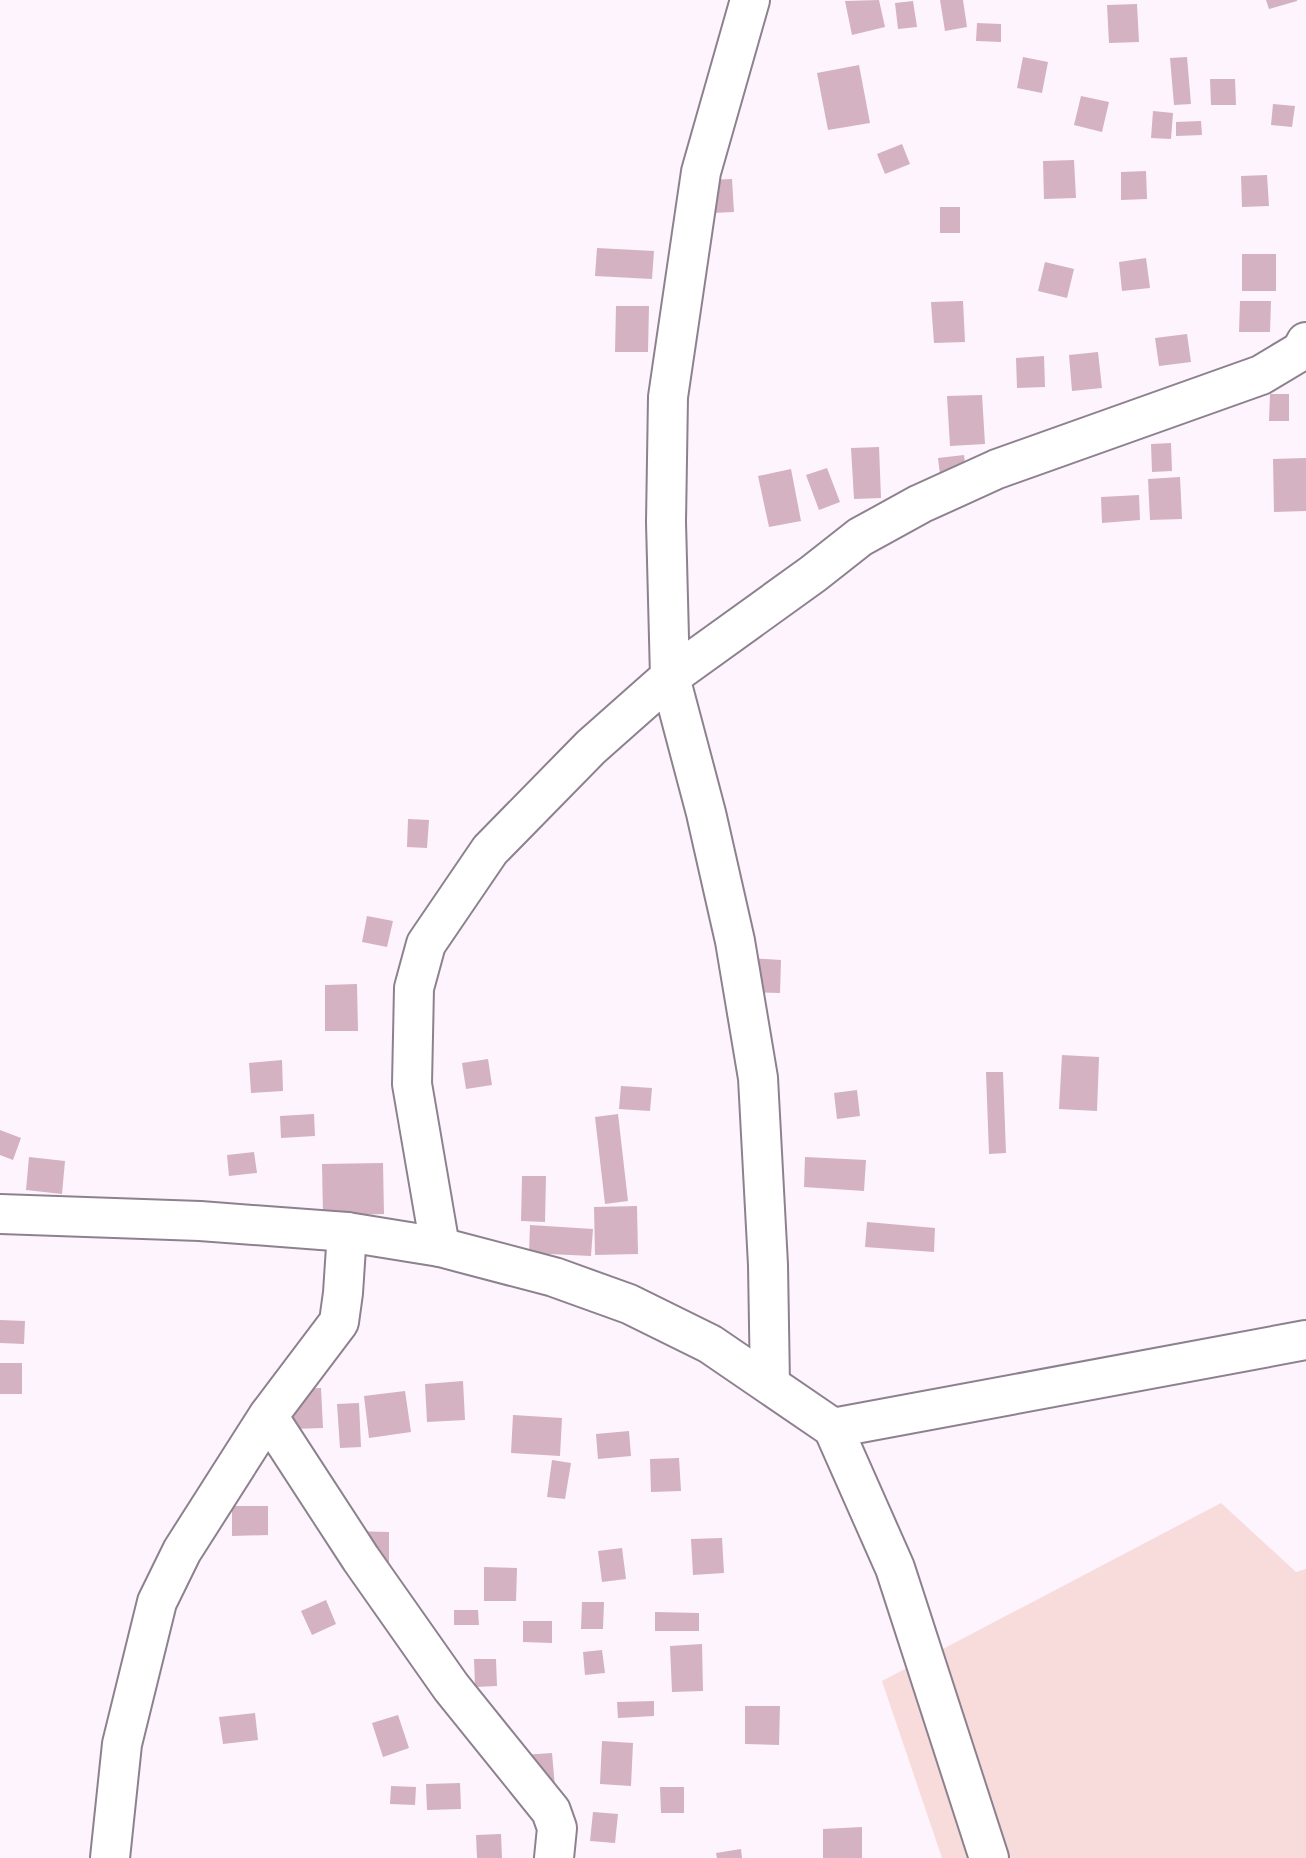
<svg xmlns="http://www.w3.org/2000/svg" width="1306" height="1858" font-family="Signika,sans-serif">
<style>
.green{fill:#f8dbdb}
.building{fill:#d4b2c1}
.lines{fill:none;stroke-linecap:round;stroke-linejoin:round}
.minor-casing{stroke:#8d818f;stroke-width:42}
.tertiary-casing{stroke:#8d818f;stroke-width:42}
.minor{stroke:#fff;stroke-width:38}
.tertiary{stroke:#fff;stroke-width:38}
</style>
<rect width="100%" height="100%" fill="#fdf4fe"/>
<!-- green -->
<path class="green" d="M1221 1503 1296 1572 1306 1569V1858H942L882 1681Z"/>
<!-- building -->
<path class="building" d="M879 0 885 27 852 35 845 1Z
M940 0H963L967 27 945 31Z
M1266 0H1297V1L1269 9Z
M913 1 917 27 898 29 895 3Z
M1137 4 1139 42 1109 43 1107 5Z
M977 23 1001 24V42L976 41Z
M1023 57 1048 62 1042 93 1017 88Z
M1187 57 1191 104 1174 105 1170 58Z
M859 65 870 123 828 130 817 73Z
M1210 79H1235L1236 105H1211Z
M1081 96 1109 102 1102 132 1074 125Z
M1273 104 1295 106 1292 127 1271 125Z
M1153 111 1173 113 1171 139 1151 138Z
M1201 121 1202 135 1176 136V122Z
M902 144 910 164 885 174 877 154Z
M1074 160 1076 198 1044 199 1043 161Z
M1146 171 1147 199 1121 200V172Z
M1267 175 1269 206 1242 207 1241 176Z
M732 179 734 212 712 213 709 180Z
M940 207H960V233H940Z
M597 248 654 251 652 279 595 276Z
M1242 254H1276V291H1242Z
M1146 258 1150 288 1122 291 1119 262Z
M1045 262 1074 269 1067 298 1038 291Z
M963 301 965 342 934 343 931 302Z
M1240 301H1271L1270 332H1239Z
M616 306H649L648 352H615Z
M1187 334 1191 362 1159 366 1155 338Z
M1098 352 1102 388 1072 391 1069 355Z
M1044 356 1045 387 1017 388 1016 358Z
M1270 394H1289V421H1269Z
M982 395 985 444 950 446 947 396Z
M1171 443 1172 471 1152 472 1151 444Z
M879 447 881 498 854 499 851 448Z
M964 455 967 479 941 483 938 458Z
M1306 458V511L1274 512 1273 459Z
M827 468 840 502 819 510 806 475Z
M791 469 801 521 769 527 758 476Z
M1180 477 1182 519 1150 520 1148 479Z
M1139 495 1140 520 1102 523 1101 497Z
M408 819 429 820 427 848 407 847Z
M367 916 393 921 387 947 362 942Z
M750 958 781 960 780 993 749 992Z
M357 984 358 1031H325V985Z
M1062 1055 1099 1057 1097 1111 1059 1109Z
M488 1059 492 1085 466 1089 462 1063Z
M282 1060 283 1091 251 1093 249 1063Z
M986 1072H1003L1006 1153 989 1154Z
M621 1086 652 1088 650 1111 619 1109Z
M857 1090 860 1116 837 1119 834 1093Z
M314 1114 315 1136 281 1138 280 1116Z
M618 1114 628 1201 605 1204 595 1117Z
M0 1130 21 1138 13 1160 0 1155Z
M254 1152 257 1173 229 1176 227 1155Z
M29 1157 65 1161 62 1194 26 1190Z
M805 1157 866 1160 864 1191 804 1187Z
M383 1163 384 1214 323 1216 322 1164Z
M522 1176H546L545 1222 521 1221Z
M637 1206 638 1254 595 1255 594 1207Z
M867 1222 935 1228 934 1252 865 1247Z
M530 1225 593 1229 591 1256 529 1253Z
M0 1320 25 1321 24 1344 0 1343Z
M0 1363H22V1394H0Z
M463 1381 465 1420 427 1422 425 1384Z
M321 1388 323 1428 294 1429 293 1389Z
M405 1391 411 1432 369 1438 364 1396Z
M359 1403 361 1447 340 1448 337 1404Z
M513 1415 562 1418 560 1456 511 1453Z
M629 1431 631 1456 598 1459 596 1434Z
M679 1458 681 1491 651 1492 650 1459Z
M552 1460 571 1463 565 1499 547 1497Z
M232 1506H268V1535L232 1536Z
M352 1531 389 1532V1572Z
M722 1538 724 1573 693 1575 691 1539Z
M622 1548 626 1579 602 1582 598 1551Z
M484 1567 517 1568 516 1601H484Z
M326 1600 336 1624 312 1635 301 1611Z
M582 1602H604L603 1629H581Z
M454 1610H478L479 1625H454Z
M655 1612 699 1613V1631H655Z
M523 1621H552V1643L523 1642Z
M702 1644 703 1691 672 1692 670 1646Z
M602 1650 605 1673 585 1675 583 1652Z
M474 1659H496L497 1686 475 1687Z
M654 1701V1716L618 1718 617 1702Z
M745 1706H780L779 1745 745 1744Z
M255 1713 258 1740 223 1744 219 1717Z
M398 1715 409 1748 383 1757 372 1723Z
M602 1741 633 1743 631 1786 600 1784Z
M552 1753 555 1787 522 1755Z
M460 1783 461 1809 427 1810 426 1784Z
M391 1786 416 1787 415 1805 390 1804Z
M660 1787H684V1813H661Z
M593 1812 618 1814 615 1843 590 1841Z
M862 1827V1858H823V1829Z
M501 1834 502 1858H477L476 1835Z
M741 1849 742 1858H717L716 1853Z"/>
<g class="lines">
<!-- minor casing -->
<g class="minor-casing">
<path id="minor" d="M750 0 701 172 668 397 666 522 670 677 706 813 735 941 758 1078 768 1265 770 1384
M440 1247 412 1084 414 988 426 944 490 850 591 747 670 677 813 574 860 537 920 504 997 469 1261 375 1301 351 1306 342
M268 1416 361 1559 451 1687 551 1811 557 1828 554 1858
M833 1428 1306 1340
M110 1858 122 1744 157 1602 182 1551 268 1416 339 1322 343 1293 347 1232"/>
</g>
<!-- tertiary casing -->
<g class="tertiary-casing">
<path id="tertiary" d="M0 1214 200 1221 347 1232 440 1247 554 1277 629 1304 710 1344 833 1428 895 1568 989 1858"/>
</g>
<!-- minor -->
<use href="#minor" class="minor"/>
<!-- tertiary -->
<use href="#tertiary" class="tertiary"/>
</g>
</svg>
